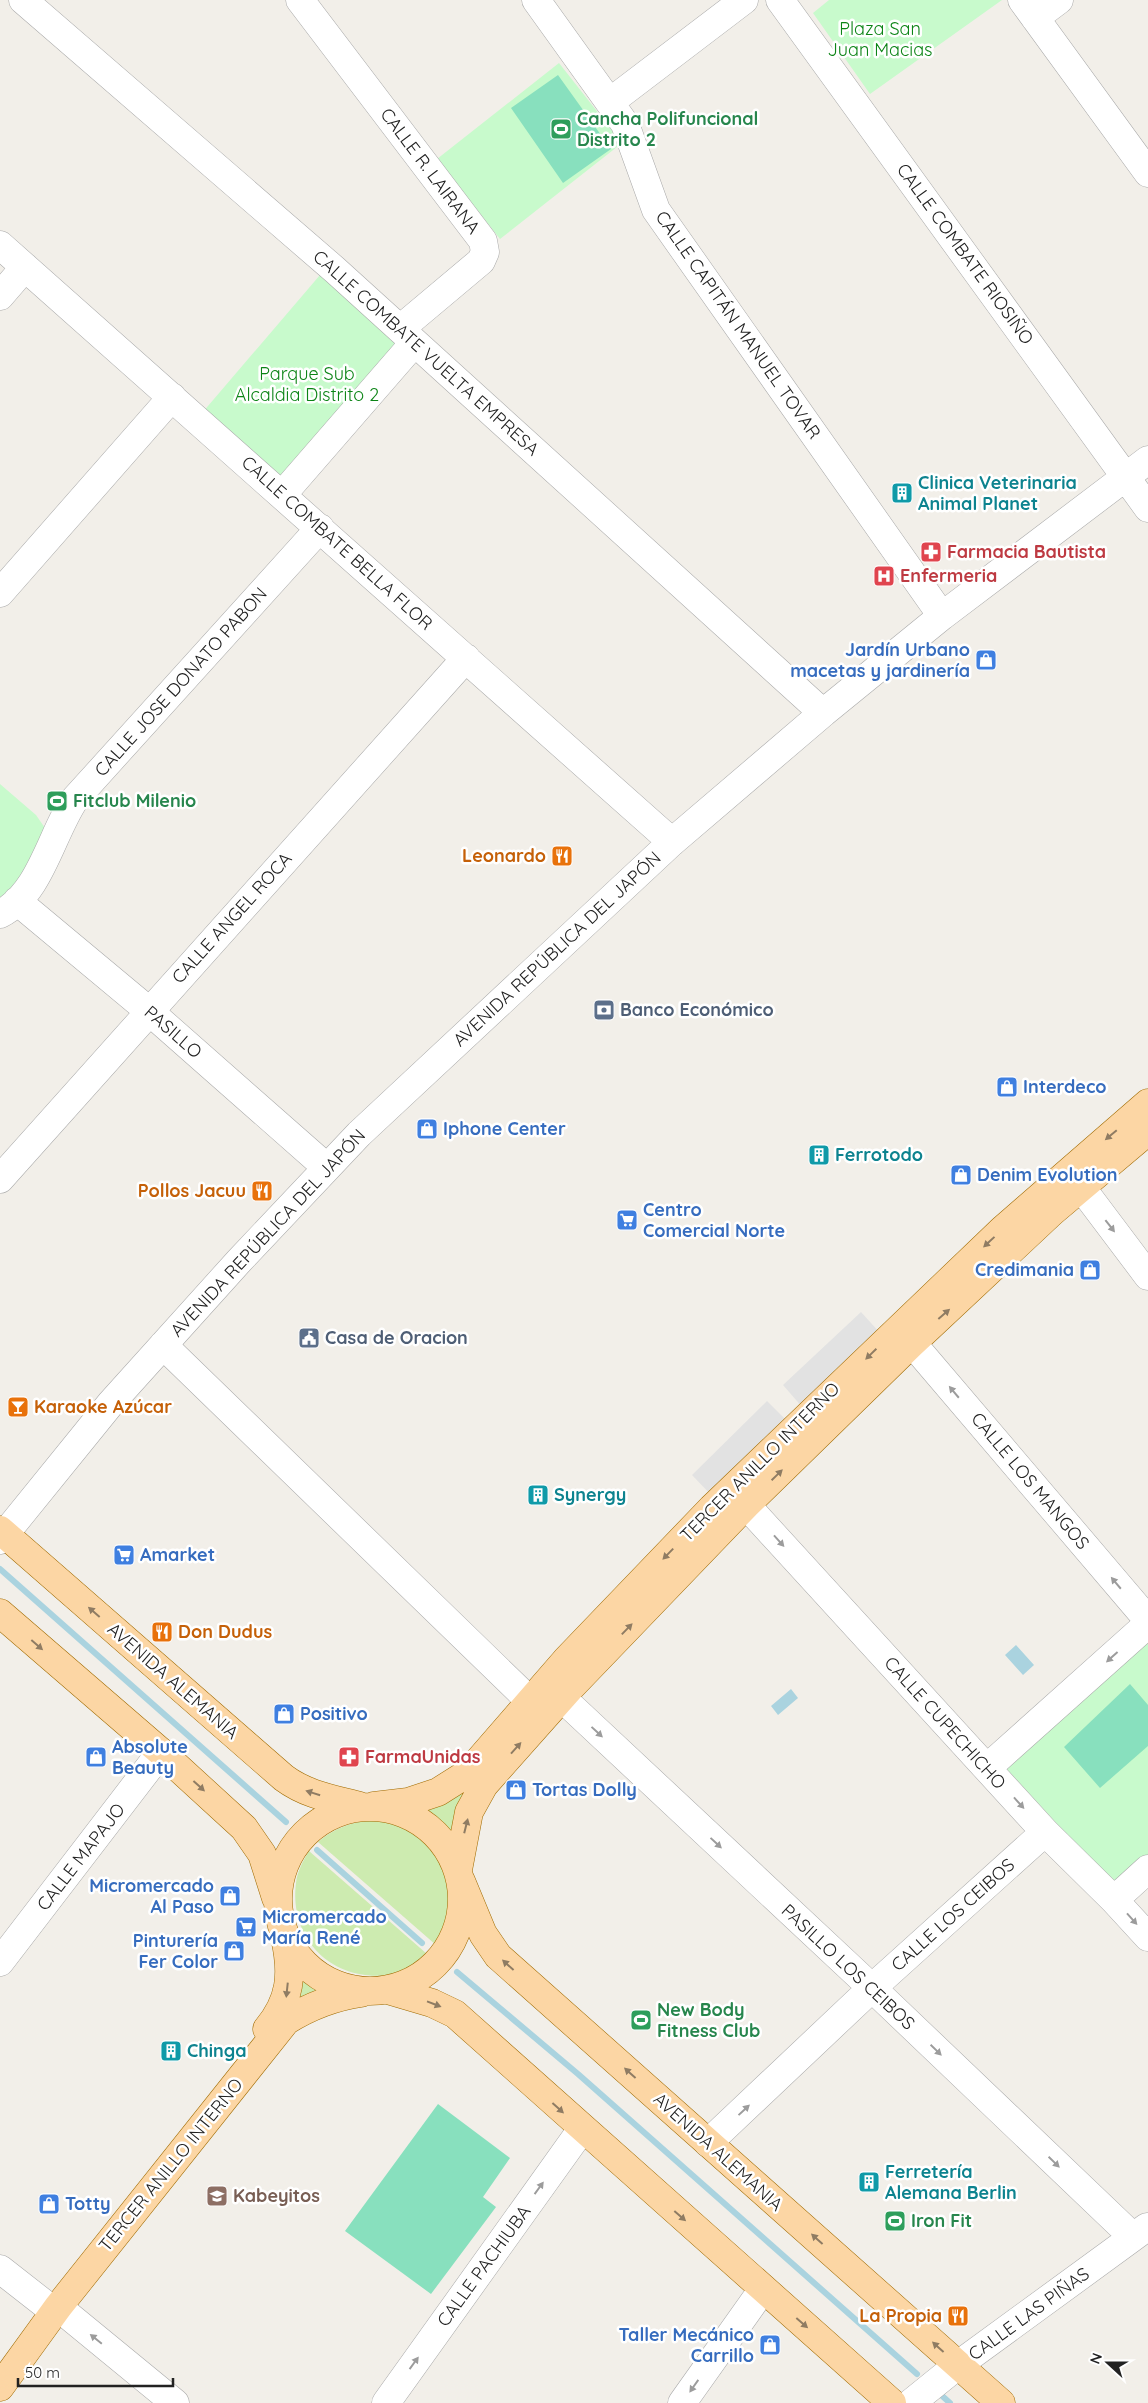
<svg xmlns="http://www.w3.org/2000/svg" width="1148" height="2403" font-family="Quicksand,sans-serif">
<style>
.grass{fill:#cdebb0}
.park{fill:#c8facc}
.pitch{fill:#88e0be}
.parking{fill:#e2e2e2}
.water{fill:#aad3df}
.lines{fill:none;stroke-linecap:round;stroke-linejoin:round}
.stream{stroke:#aad3df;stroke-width:6}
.minor-casing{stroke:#a9a9a9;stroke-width:29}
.major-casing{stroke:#a06b00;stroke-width:29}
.minor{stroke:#fff;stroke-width:28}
.major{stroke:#fcd6a4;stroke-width:28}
.oneway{fill:#8f7c63}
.oneway2{fill:#9c9c9c}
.labels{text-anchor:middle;stroke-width:5;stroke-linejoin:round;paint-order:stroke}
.park-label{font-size:18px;fill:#0c8416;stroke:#fff}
.leisure-label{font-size:18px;font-weight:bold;fill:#27864d;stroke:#fff;text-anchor:start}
.street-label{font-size:18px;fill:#222;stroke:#fff}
.culture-label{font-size:18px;font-weight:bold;fill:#0d838f;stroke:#fff;text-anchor:start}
.health-label{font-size:18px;font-weight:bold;fill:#be3a42;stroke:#fff;text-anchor:start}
.shop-label{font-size:18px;font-weight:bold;fill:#366cbe;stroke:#fff;text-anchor:start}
.food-label{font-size:18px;font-weight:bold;fill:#c56008;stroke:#fff;text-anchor:end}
.service-label{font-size:18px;font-weight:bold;fill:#4e5e75;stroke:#fff;text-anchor:start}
.education-label{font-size:18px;font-weight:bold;fill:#785e54;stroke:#fff;text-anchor:start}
</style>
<rect width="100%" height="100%" fill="#f2efe9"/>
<!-- grass -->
<path class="grass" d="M466 1791 450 1838 440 1823 422 1812Z
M380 1819C439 1834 476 1890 436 1945L318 1842C337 1826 356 1821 380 1819Z
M309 1851 427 1954C423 1958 418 1964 413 1967 401 1976 380 1977 365 1975 319 1969 290 1929 296 1883 297 1872 303 1861 309 1851Z
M296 1972 332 1990 287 2011Z"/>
<!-- park -->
<path class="park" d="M829 0H1002L870 94 813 13Z
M559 63 622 143 500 239 437 159Z
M320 275 412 355 295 493 202 413Z
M0 784 36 815 45 828 42 855 0 902Z
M1148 1633V1859L1116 1888 1003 1765Z"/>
<!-- pitch -->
<path class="pitch" d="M558 75 611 149 563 183 511 108Z
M1130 1684 1148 1705V1746L1100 1788 1064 1747Z
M438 2104 510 2158 483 2197 496 2207 431 2294 345 2231Z"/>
<!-- parking -->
<path class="parking" d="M861 1312 881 1334 803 1408 783 1385Z
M767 1401 790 1424 714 1498 692 1475Z"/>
<!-- water -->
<path class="water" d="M1016 1645 1034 1665 1023 1675 1005 1655Z
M791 1689 798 1698 778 1715 771 1706Z"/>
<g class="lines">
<!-- stream -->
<path class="stream" d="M0 1569 286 1822
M317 1850 422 1943
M457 1972 578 2074 917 2374
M940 2394 950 2403"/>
<!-- minor casing -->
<g class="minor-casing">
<path id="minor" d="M23 0 335 270 823 713
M300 0 483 241 485 252 481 261 400 329
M536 0 625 124 656 210 942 616
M780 0 1148 508
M1022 0 1148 173
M1035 18 1059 0
M610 102 744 0
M0 245 672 842
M0 296 25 267
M282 495 414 343
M0 593 172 397
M17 901 149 1011 326 1167
M0 914C41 893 51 834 75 799L320 528
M0 1179 466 658
M1081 1187 1148 1276
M912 1343 1148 1620
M163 1345 530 1701
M746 1505 1045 1832 1114 1900 1148 1937
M0 1540 111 1403 239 1261 359 1134 672 842 823 713 942 616 1148 460
M562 1698 872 1988 1133 2237
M987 1768 1148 1624
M1114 1900 1148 1869
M0 1962 161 1752
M708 2143 872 1988 1045 1832
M0 2269 46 2305
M58 2307 175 2403
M386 2403 582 2129
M682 2403 763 2289
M911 2403 958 2365 1147 2227"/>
</g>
<!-- major casing -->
<g class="major-casing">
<path id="major" d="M0 1530 284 1778C307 1795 333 1799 360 1806
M0 1613 161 1752 244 1828 262 1854 276 1898
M374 1806 408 1802 438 1792 468 1773 567 1659 712 1508 1002 1230 1148 1103
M278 1899a92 92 0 1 1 184 0a92 92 0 1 1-184 0Z
M458 1870 469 1812 484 1785 571 1687 746 1505 910 1345 1052 1212 1148 1131
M461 1881 483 1934 498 1956 1001 2403
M388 1990 432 2003 455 2014 892 2403
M267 2029C291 2000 293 1974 285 1938
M0 2387 58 2307 286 2021C310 2006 333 1997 361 1993"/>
</g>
<!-- minor -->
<use href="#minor" class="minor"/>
<!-- major -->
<use href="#major" class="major"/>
</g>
<!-- one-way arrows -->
<defs><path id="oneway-solid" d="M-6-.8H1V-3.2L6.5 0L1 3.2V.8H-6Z" transform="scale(1.25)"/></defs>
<g class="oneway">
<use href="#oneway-solid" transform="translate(1111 1135) rotate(140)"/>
<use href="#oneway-solid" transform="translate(989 1242) rotate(137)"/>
<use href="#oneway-solid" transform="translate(944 1314) rotate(-41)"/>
<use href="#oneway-solid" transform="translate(871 1354) rotate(136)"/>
<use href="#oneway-solid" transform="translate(777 1475) rotate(-44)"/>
<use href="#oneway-solid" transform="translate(668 1554) rotate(134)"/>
<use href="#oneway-solid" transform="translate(94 1612) rotate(-139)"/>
<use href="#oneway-solid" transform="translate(627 1629) rotate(-46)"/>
<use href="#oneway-solid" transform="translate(37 1645) rotate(41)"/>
<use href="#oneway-solid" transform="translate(516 1748) rotate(-48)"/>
<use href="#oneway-solid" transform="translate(199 1786) rotate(42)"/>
<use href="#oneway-solid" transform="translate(313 1793) rotate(-162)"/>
<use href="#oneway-solid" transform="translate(466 1826) rotate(-76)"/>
<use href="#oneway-solid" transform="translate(508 1965) rotate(-138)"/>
<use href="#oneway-solid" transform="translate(287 1990) rotate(96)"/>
<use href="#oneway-solid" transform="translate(434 2004) rotate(21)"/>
<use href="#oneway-solid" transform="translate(630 2073) rotate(-138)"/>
<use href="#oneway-solid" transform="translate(558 2108) rotate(42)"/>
<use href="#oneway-solid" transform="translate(680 2216) rotate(41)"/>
<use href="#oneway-solid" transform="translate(817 2239) rotate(-138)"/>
<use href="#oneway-solid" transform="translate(802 2323) rotate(41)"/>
<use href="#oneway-solid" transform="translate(938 2347) rotate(-138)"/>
</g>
<g class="oneway2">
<use href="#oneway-solid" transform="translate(1110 1226) rotate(52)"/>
<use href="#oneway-solid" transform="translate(954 1392) rotate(-130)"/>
<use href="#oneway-solid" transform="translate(779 1541) rotate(48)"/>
<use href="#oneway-solid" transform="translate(1116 1583) rotate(-130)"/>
<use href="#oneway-solid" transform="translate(1112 1657) rotate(138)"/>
<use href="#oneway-solid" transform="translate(597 1732) rotate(43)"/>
<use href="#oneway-solid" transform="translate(1019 1803) rotate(48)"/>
<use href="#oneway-solid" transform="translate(716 1843) rotate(43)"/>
<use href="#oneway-solid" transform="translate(1132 1919) rotate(48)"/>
<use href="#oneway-solid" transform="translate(936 2050) rotate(44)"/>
<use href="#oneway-solid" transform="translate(744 2110) rotate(-43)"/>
<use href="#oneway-solid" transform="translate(1054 2162) rotate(44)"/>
<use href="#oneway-solid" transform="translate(539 2188) rotate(-54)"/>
<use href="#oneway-solid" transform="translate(96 2339) rotate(-141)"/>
<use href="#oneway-solid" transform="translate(414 2363) rotate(-54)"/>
<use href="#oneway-solid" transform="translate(694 2386) rotate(125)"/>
</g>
<!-- icons -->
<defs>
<g id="stadium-square" transform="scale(1.125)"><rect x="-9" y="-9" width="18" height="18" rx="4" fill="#2e9e5b" stroke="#fff"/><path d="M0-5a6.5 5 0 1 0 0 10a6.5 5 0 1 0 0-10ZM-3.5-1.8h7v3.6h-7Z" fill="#fff"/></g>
<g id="building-square" transform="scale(1.125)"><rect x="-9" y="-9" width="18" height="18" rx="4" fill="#0f9aa8" stroke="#fff"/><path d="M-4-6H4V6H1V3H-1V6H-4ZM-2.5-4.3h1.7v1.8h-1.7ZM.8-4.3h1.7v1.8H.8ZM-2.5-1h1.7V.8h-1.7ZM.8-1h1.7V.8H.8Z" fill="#fff"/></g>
<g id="pharmacy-square" transform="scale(1.125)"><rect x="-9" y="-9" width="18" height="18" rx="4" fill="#e0444e" stroke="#fff"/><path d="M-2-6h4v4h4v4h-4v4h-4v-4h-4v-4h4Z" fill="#fff"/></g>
<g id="hospital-square" transform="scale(1.125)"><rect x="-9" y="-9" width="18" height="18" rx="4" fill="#e0444e" stroke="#fff"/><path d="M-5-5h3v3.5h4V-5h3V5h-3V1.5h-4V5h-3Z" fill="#fff"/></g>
<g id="shop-square" transform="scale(1.125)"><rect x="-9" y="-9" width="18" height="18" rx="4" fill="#3f7fe0" stroke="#fff"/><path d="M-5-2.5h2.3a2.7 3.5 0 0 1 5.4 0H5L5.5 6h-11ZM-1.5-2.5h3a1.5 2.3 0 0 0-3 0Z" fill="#fff"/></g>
<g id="restaurant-square" transform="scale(1.125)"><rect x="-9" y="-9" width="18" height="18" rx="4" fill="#e8710a" stroke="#fff"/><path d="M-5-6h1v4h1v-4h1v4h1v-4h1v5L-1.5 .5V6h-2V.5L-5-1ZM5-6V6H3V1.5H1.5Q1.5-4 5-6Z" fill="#fff"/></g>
<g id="bank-square" transform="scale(1.125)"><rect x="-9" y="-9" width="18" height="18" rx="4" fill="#5c6f8a" stroke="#fff"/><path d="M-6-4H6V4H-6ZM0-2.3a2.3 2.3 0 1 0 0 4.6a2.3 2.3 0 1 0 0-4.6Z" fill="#fff"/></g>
<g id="supermarket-square" transform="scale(1.125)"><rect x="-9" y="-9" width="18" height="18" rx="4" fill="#3f7fe0" stroke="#fff"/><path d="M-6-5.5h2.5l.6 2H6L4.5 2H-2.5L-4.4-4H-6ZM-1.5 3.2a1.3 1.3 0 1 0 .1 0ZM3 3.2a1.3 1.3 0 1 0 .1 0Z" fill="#fff"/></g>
<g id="civic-square" transform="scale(1.125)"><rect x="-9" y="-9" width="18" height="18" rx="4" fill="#5c6f8a" stroke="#fff"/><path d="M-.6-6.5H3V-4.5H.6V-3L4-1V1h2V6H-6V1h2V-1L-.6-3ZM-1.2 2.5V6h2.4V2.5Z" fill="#fff"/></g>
<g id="bar-square" transform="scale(1.125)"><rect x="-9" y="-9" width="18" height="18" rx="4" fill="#e8710a" stroke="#fff"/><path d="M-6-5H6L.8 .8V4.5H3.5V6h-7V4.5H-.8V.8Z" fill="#fff"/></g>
<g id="school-square" transform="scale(1.125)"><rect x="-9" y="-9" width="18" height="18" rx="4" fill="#8d6e63" stroke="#fff"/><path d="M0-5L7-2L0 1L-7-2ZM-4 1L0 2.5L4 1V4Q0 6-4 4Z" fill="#fff"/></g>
</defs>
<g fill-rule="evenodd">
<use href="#stadium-square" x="561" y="129"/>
<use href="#building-square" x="902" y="493"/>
<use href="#pharmacy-square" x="931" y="552"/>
<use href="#hospital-square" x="884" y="576"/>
<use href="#shop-square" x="986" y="660"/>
<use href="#stadium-square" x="57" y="801"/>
<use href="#restaurant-square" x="562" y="856"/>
<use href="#bank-square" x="604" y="1010"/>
<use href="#shop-square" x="1007" y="1087"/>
<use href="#shop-square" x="427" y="1129"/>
<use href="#building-square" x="819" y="1155"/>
<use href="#shop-square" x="961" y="1175"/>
<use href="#restaurant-square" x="262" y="1191"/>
<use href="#supermarket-square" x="627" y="1220"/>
<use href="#shop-square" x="1090" y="1270"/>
<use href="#civic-square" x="309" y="1338"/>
<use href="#bar-square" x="18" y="1407"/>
<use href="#building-square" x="538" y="1495"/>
<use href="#supermarket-square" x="124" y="1555"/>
<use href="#restaurant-square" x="162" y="1632"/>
<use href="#shop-square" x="284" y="1714"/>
<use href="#shop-square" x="96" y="1757"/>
<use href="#pharmacy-square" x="349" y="1757"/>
<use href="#shop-square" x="516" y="1790"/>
<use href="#shop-square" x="230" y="1896"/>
<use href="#supermarket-square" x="246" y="1927"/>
<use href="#shop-square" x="234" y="1951"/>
<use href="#stadium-square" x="641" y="2020"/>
<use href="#building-square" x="171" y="2051"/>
<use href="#building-square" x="869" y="2182"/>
<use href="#school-square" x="217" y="2196"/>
<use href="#shop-square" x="49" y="2204"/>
<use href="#stadium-square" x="895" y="2221"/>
<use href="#restaurant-square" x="958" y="2316"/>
<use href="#shop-square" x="770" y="2345"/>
</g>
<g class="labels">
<!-- park labels -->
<g class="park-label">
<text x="880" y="35">Plaza San<tspan x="880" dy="21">Juan Macias</tspan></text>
<text x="307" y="380">Parque Sub<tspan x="307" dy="21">Alcaldia Distrito 2</tspan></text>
</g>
<!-- leisure labels -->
<g class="leisure-label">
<text x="577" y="125">Cancha Polifuncional<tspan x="577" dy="21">Distrito 2</tspan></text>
<text x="73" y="807">Fitclub Milenio</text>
<text x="657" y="2016">New Body<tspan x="657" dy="21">Fitness Club</tspan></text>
<text x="911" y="2227">Iron Fit</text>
</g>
<!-- street labels -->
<g class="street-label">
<text transform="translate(430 171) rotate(53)" y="6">CALLE R. LAIRANA</text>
<text transform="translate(965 254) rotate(54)" y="6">CALLE COMBATE RIOSIÑO</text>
<text transform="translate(738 325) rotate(55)" y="6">CALLE CAPITÁN MANUEL TOVAR</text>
<text transform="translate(426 353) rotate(42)" y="6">CALLE COMBATE VUELTA EMPRESA</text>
<text transform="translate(337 543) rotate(42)" y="6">CALLE COMBATE BELLA FLOR</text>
<text transform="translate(181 682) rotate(-48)" y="6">CALLE JOSE DONATO PABON</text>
<text transform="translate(232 918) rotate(-48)" y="6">CALLE ANGEL ROCA</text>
<text transform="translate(557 949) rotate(-43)" y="6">AVENIDA REPÚBLICA DEL JAPÓN</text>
<text transform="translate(173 1032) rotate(41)" y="6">PASILLO</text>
<text transform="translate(268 1233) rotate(-47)" y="6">AVENIDA REPÚBLICA DEL JAPÓN</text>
<text transform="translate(760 1462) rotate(-45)" y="6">TERCER ANILLO INTERNO</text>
<text transform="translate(1030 1481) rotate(50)" y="6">CALLE LOS MANGOS</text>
<text transform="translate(173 1681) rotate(41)" y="6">AVENIDA ALEMANIA</text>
<text transform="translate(945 1723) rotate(48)" y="6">CALLE CUPECHICHO</text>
<text transform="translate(81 1857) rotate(-52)" y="6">CALLE MAPAJO</text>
<text transform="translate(953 1915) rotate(-42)" y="6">CALLE LOS CEIBOS</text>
<text transform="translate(848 1967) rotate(43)" y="6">PASILLO LOS CEIBOS</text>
<text transform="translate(718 2152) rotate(42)" y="6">AVENIDA ALEMANIA</text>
<text transform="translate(171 2165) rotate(-51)" y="6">TERCER ANILLO INTERNO</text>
<text transform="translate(484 2266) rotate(-54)" y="6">CALLE PACHIUBA</text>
<text transform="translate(1029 2314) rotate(-36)" y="6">CALLE LAS PIÑAS</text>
</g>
<!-- culture labels -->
<g class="culture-label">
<text x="918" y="489">Clinica Veterinaria<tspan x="918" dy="21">Animal Planet</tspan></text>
<text x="835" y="1161">Ferrotodo</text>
<text x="554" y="1501">Synergy</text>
<text x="187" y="2057">Chinga</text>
<text x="885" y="2178">Ferretería<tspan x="885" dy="21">Alemana Berlin</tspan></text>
</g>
<!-- health labels -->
<g class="health-label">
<text x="947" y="558">Farmacia Bautista</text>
<text x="900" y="582">Enfermeria</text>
<text x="365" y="1763">FarmaUnidas</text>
</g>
<!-- shop labels -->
<g class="shop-label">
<text x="970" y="656" text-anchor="end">Jardín Urbano<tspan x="970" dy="21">macetas y jardinería</tspan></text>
<text x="1023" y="1093">Interdeco</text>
<text x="443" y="1135">Iphone Center</text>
<text x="977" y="1181">Denim Evolution</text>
<text x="643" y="1216">Centro<tspan x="643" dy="21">Comercial Norte</tspan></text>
<text x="1074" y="1276" text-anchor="end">Credimania</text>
<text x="140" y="1561">Amarket</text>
<text x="300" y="1720">Positivo</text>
<text x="112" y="1753">Absolute<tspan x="112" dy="21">Beauty</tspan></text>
<text x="532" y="1796">Tortas Dolly</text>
<text x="214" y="1892" text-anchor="end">Micromercado<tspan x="214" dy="21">Al Paso</tspan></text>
<text x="262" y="1923">Micromercado<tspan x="262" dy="21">María René</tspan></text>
<text x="218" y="1947" text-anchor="end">Pinturería<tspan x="218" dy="21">Fer Color</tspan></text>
<text x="65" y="2210">Totty</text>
<text x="754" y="2341" text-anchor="end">Taller Mecánico<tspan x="754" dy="21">Carrillo</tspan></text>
</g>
<!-- food labels -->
<g class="food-label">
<text x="546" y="862">Leonardo</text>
<text x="246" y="1197">Pollos Jacuu</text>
<text x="34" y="1413" text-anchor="start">Karaoke Azúcar</text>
<text x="178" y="1638" text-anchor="start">Don Dudus</text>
<text x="942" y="2322">La Propia</text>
</g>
<!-- service labels -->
<g class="service-label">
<text x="620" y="1016">Banco Económico</text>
<text x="325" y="1344">Casa de Oracion</text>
</g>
<!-- education labels -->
<g class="education-label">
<text x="233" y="2202">Kabeyitos</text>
</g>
</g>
<!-- north arrow -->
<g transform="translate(1108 2363) rotate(291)" stroke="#ffffff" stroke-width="4" paint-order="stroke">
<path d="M0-4L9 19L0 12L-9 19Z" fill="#222222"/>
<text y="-8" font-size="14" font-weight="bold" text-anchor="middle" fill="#222222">N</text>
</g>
<!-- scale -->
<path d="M18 2378v8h155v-8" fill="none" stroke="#222222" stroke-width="2.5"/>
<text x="25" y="2378" font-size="15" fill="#222222" stroke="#ffffff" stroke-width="4" paint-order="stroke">50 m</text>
</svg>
